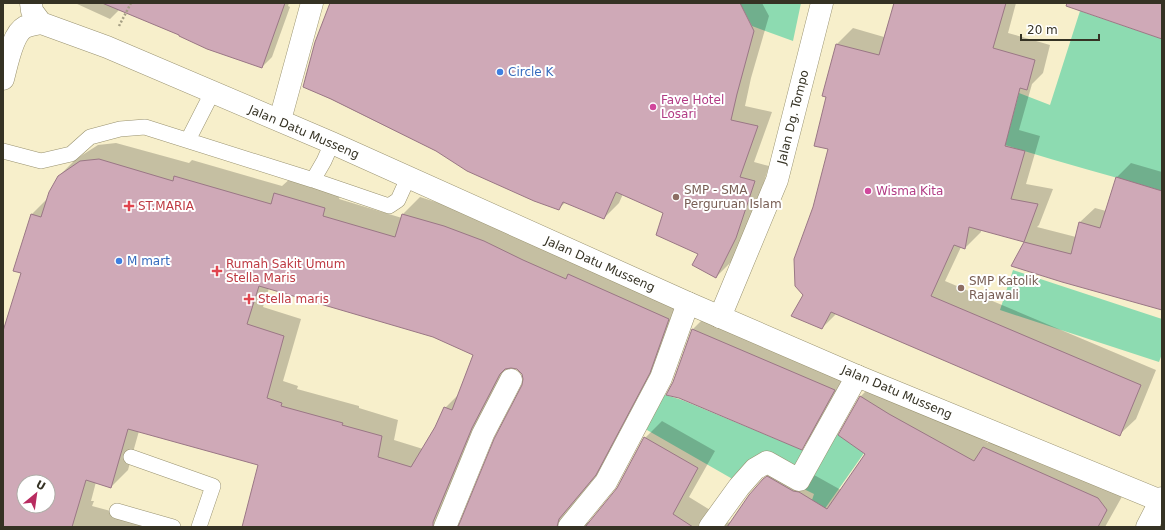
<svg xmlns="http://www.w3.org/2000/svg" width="1165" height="530" font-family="'DejaVu Sans',sans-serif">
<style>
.green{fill:#8ddbb1}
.shadow{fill:#0003;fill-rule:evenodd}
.building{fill:#cfa9b7;stroke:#9a7785;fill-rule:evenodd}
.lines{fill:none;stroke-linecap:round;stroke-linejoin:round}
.service-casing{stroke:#999270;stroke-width:16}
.minor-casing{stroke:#999270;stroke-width:23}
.tertiary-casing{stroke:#999270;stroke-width:23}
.path{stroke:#a59f84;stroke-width:2.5;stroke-dasharray:2 2;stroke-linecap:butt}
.service{stroke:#fff;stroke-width:15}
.minor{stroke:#fff;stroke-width:22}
.tertiary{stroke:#fff;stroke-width:22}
.shop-dot{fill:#3f7fe0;stroke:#fff;stroke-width:1.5}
.hotel-dot{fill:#d1479c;stroke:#fff;stroke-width:1.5}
.education-dot{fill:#8d6e63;stroke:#fff;stroke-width:1.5}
.health-dot{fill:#e0444e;stroke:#fff;stroke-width:1.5}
.labels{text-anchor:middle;stroke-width:4;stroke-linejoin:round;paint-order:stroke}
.shop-label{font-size:12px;fill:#366cbe;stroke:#fff;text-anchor:start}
.hotel-label{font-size:12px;fill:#b23c85;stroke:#fff;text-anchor:start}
.street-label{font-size:12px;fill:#353224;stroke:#fff}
.education-label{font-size:12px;fill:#785e54;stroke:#fff;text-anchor:start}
.health-label{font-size:12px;fill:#be3a42;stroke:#fff;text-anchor:start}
</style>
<rect width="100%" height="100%" fill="#f7efcb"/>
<!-- green -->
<path class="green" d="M740 3H801L793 41 752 26Z
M1080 11 1162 39V191C1110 175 1057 162 1005 145L1019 93 1050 105Z
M1013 270 1162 319V354L1159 362 1000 310Z
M836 390 857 394 837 434 864 453 812 527V500L814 494 763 469 736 481 647 430 628 424 656 392 682 400 810 453Z"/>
<!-- shadow -->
<path class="shadow" d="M75 3H289L288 6 290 7 272 57 262 67 119 10 110 19Z
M331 3H762L769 16 751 78 745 106 772 112 754 162 769 166 751 222 731 262 716 277 699 254 664 212 623 194 619 203 604 218 566 202 559 208 436 151 304 86Z
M895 3H1016L1008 33 1050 45 1043 73 1032 84 1019 130 1040 136 1026 184 1053 189 1039 225 1037 227 1076 237 1080 222 1095 208 1106 211 1117 177 1131 163 1162 172V309L1013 265 1025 241 981 230V232L965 248 961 247 945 281 1156 370 1136 419 1120 434 836 314 822 328 805 295 814 207 829 148 828 96 823 95 837 44 853 28 884 37Z
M116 143 189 163 192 160 282 186 292 177 341 191 339 199 402 218 403 214 420 197 461 210 685 302 612 457 576 501 573 508 584 523 590 522 616 490 645 438 662 421 715 451 689 497 715 513 726 523 731 522 764 479 781 462 816 476 841 490 866 453 839 435 861 396 878 379 906 397 988 443 1001 430 1124 493 1105 527H243L260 464 139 431 128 470 111 487 96 482 91 501H94L92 506 170 527H3V334L22 272 31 215 48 198 58 177 76 159 98 145ZM269 288 433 336 475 355 460 393 445 408 423 449 394 440 398 420 359 408V406L297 389 298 386 283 381 301 319 263 307ZM511 367 517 368 523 373 524 379 523 386 461 523 458 522 488 411ZM24 482H48V506H24Z
M705 317 846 377 813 436 801 448 674 383 693 329Z"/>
<!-- building -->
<path class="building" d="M102 3H285L262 68 207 49 179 36V35Z
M330 3H740L754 31 737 94 731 120 758 126 740 177 755 181 736 238 716 278 692 265 698 254 656 235 663 213 616 192 604 219 563 202 559 210 534 201 467 171 436 151 331 99 303 87 315 42Z
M894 3H1006L993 48 1035 60 1027 90 1020 88 1005 146 1025 151 1011 199 1038 204 1024 242 969 227 965 249 954 245 931 296 1141 385 1120 436 831 312 822 329 791 316 803 295 795 286 794 259 813 207 828 149 814 146 826 97 822 96 836 44 879 55Z
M1067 3H1162V39L1066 6Z
M99 159 173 181 174 176 271 204 274 193 325 208 323 216 395 237 402 214 444 226 484 241 523 260 566 279 568 274 669 319 650 373 596 475 559 519 557 527H458L494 439 522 385 523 379 522 374 517 369 511 368 505 369 500 374 472 428 433 522V527H242L258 465 128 429 111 488 86 480 72 527H3V331L21 273 13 271 31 214 41 217 49 192 58 176 80 161ZM259 286 433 337 473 355 452 410 444 407 435 427 411 467 378 457 382 436 342 425 343 423 281 406 282 403 267 398 284 336 247 324ZM24 482H48V506H24Z
M1116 177 1162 191V310L1062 282 1011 266 1024 242 1071 254 1079 222 1100 228Z
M692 329 835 390 802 450 679 398 666 395 673 382Z
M860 396 889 414 974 461 983 447 1098 498 1107 510 1098 527H727L749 495 763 479 767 476 793 491 799 492 827 509 865 454 838 435Z
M644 437 698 468 673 514 693 527H585L617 488Z"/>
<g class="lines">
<!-- service casing -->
<g class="service-casing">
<path id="service" d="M188 140 212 93
M3 151 41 161 71 154 90 137 120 129 145 127 313 180 389 206 398 200 408 178
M313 180 324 161 332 143
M131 457 213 486 199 527
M117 511 173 527"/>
</g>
<!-- minor casing -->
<g class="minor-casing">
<path id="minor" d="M280 120 312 3
M720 317 777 180 822 3
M445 527 483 434 511 380
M569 527 606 482 661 378 688 303
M710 527 739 487 755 469 767 462 799 480 857 376"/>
</g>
<!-- tertiary casing -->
<g class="tertiary-casing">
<path id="tertiary" d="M31 3 32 11 41 23
M41 23 107 47 332 143 688 303 857 376 1161 501
M3 79C7 65 12 34 25 27 30 25 36 24 41 23
M1147 527 1162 498"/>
</g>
<!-- path -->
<path class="path" d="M119 26 131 3"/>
<!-- service -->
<use href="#service" class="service"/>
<!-- minor -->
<use href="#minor" class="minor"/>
<!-- tertiary -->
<use href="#tertiary" class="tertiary"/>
</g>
<!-- markers -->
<g class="shop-dot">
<circle cx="500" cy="72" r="4"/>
<circle cx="119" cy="261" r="4"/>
</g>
<g class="hotel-dot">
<circle cx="653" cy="107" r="4"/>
<circle cx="868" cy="191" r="4"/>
</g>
<g class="education-dot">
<circle cx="676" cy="197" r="4"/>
<circle cx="961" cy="288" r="4"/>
</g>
<g class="health-dot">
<path d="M127 200h4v4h4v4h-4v4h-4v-4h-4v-4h4z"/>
<path d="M215 265h4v4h4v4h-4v4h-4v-4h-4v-4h4z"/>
<path d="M247 293h4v4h4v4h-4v4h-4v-4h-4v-4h4z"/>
</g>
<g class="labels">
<!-- shop labels -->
<g class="shop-label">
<text x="508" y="76">Circle K</text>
<text x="127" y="265">M mart</text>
</g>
<!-- hotel labels -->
<g class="hotel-label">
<text x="661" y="104">Fave Hotel<tspan x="661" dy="14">Losari</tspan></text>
<text x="876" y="195">Wisma Kita</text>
</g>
<!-- street labels -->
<g class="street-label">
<text transform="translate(793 117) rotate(-76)" y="4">Jalan Dg. Tompo</text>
<text transform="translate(304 132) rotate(23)" y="4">Jalan Datu Musseng</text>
<text transform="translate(600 264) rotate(24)" y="4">Jalan Datu Musseng</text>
<text transform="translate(897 392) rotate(23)" y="4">Jalan Datu Musseng</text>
</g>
<!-- education labels -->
<g class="education-label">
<text x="684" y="194">SMP - SMA<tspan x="684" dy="14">Perguruan Islam</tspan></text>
<text x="969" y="285">SMP Katolik<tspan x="969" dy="14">Rajawali</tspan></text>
</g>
<!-- health labels -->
<g class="health-label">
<text x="138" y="210">ST.MARIA</text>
<text x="226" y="268">Rumah Sakit Umum<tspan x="226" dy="14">Stella Maris</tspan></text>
<text x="258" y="303">Stella maris</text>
</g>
</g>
<!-- border -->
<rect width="1165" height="530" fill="none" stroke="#353224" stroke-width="8"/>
<!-- north arrow -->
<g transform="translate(36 494) rotate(29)"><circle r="19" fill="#ffffff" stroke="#aeada7"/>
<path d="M0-3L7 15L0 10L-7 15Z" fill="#b82b60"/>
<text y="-6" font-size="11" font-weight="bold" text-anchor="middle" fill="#353224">U</text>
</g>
<!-- scale -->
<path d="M1021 34v6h78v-6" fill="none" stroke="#353224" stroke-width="2"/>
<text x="1027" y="34" font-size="12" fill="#353224" stroke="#ffffff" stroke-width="3" paint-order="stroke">20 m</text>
</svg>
